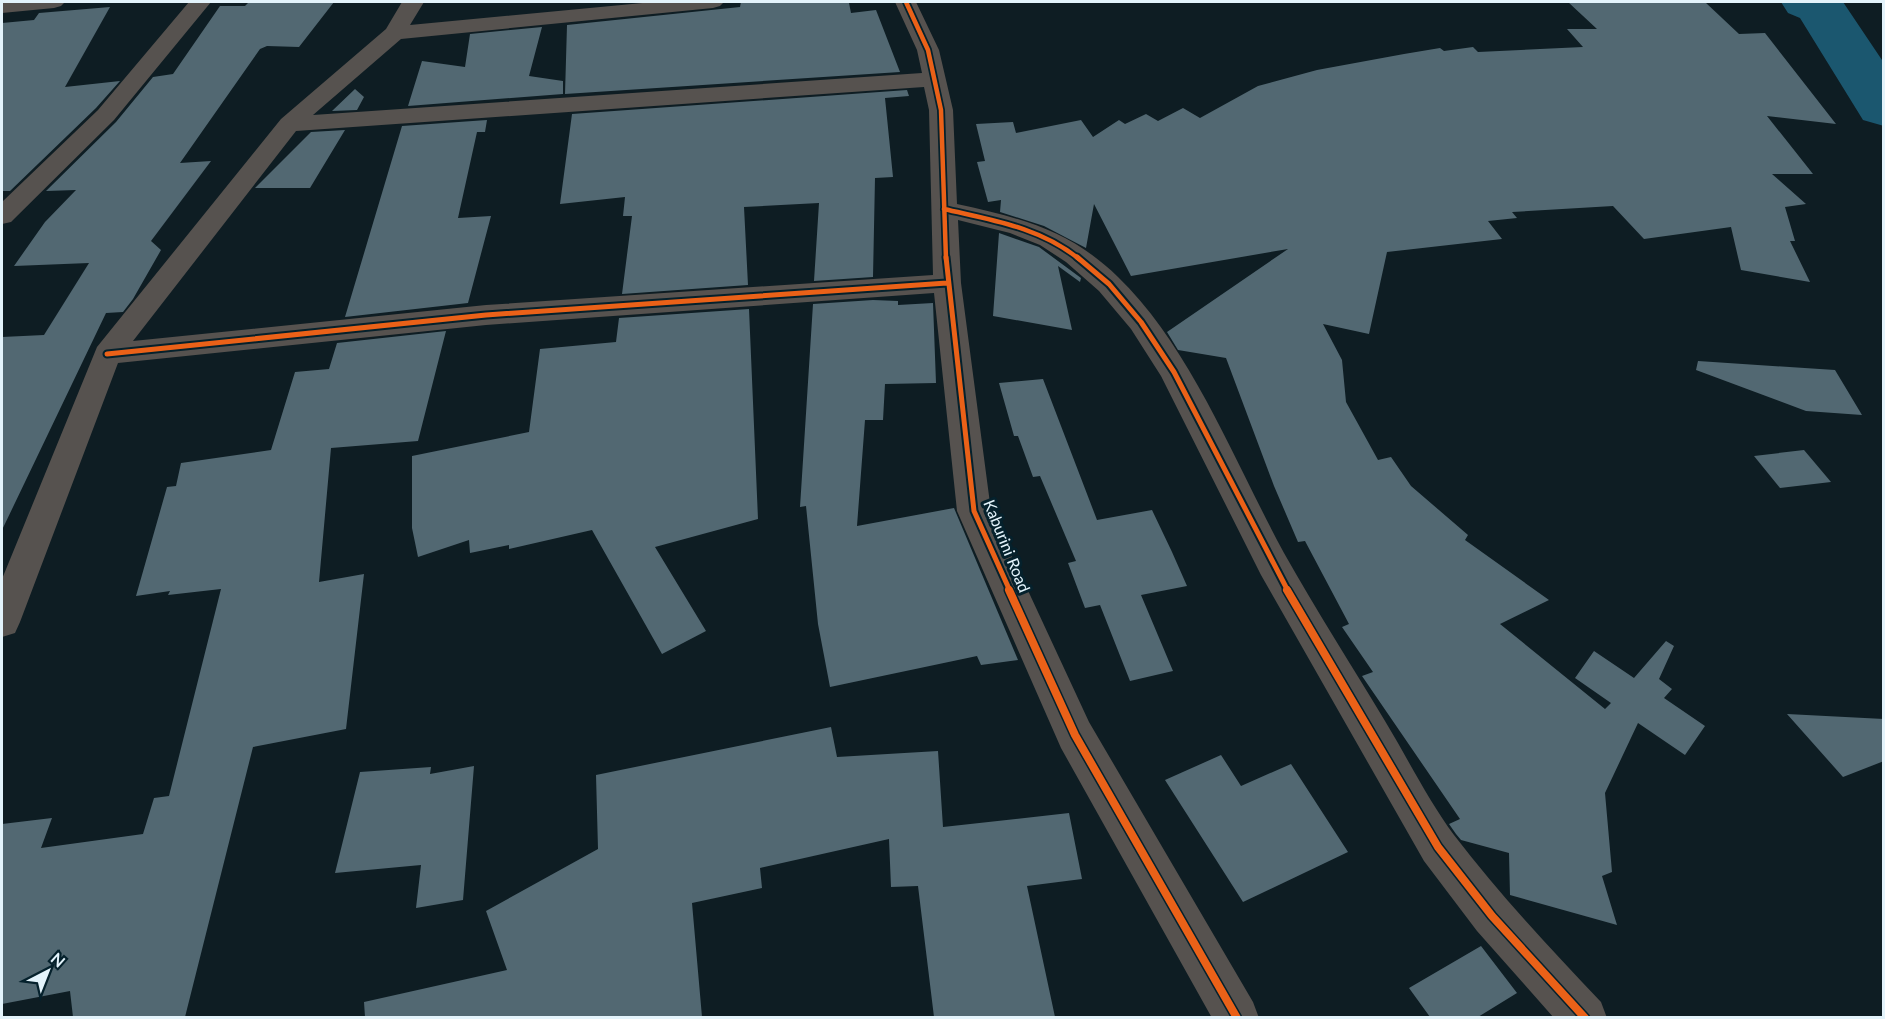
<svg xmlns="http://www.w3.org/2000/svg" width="1885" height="1019" font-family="Lato,sans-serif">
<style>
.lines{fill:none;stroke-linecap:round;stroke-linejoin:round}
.river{fill:#1b576f;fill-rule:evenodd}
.building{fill:#526872}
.minor{fill:#56524f;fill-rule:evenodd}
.cycleway-far2-casing{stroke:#05212c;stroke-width:8}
.cycleway-far1-casing{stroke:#05212c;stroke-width:9}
.cycleway-casing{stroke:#05212c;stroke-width:11}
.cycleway-far2{stroke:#ea6118;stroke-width:4.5}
.cycleway-far1{stroke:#ea6118;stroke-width:5}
.cycleway{stroke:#ea6118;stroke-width:8}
.labels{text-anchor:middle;stroke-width:6;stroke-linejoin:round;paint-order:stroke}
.street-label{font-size:16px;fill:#e3f3fb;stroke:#05212c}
</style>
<rect width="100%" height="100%" fill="#0e1d23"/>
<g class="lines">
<!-- river -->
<path class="river" d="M1781 2H1843L1884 63V126L1863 120 1800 18 1788 13Z"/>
</g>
<!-- building -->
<path class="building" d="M249 2H334L299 47 267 46 260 49 180 163 211 161 151 241 161 250 133 299 123 312 106 313 2 530V337L44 335 89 263 14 266 45 222 76 190 46 191 116 122 153 77 173 74 220 6H245Z
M741 2 849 3 851 13 876 10 900 72 565 94 567 25 740 7Z
M1568 2H1705L1739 34 1765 33 1836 124 1767 116 1813 174H1772L1806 204 1785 207 1795 241H1790L1810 282 1741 270 1731 227 1644 239 1613 206 1512 212 1517 218 1488 221 1502 239 1387 252 1369 334 1323 324 1342 360 1346 402 1378 460 1391 457 1411 486 1468 535 1465 540 1549 600 1500 624 1605 709 1611 703 1575 678 1594 651 1634 678 1666 641 1674 646 1659 679 1672 689 1664 698 1705 726 1685 755 1638 723 1605 793 1612 872 1602 876 1617 925 1510 895 1509 853 1461 840 1456 834 1449 824 1460 819 1362 676 1373 672 1342 627 1349 624 1305 541 1298 542 1274 486 1226 358 1178 350 1167 332 1288 249 1131 276 1094 204 1086 248 1044 226 1000 212 1001 200 988 202 977 162 985 161 976 124 1013 122 1016 133 1081 120 1093 137 1119 120 1125 124 1146 114 1158 121 1183 108 1200 118 1258 86 1317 70 1404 54 1440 48 1444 51 1473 47 1478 52 1583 47 1567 29H1597Z
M110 7 65 87 120 81 96 108 10 191H2V23L34 20 39 13Z
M542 27 529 76 563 81V94L408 106 422 61 465 67 470 34Z
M355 89 364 97 357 110 332 111Z
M907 90 909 96 885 98 893 177 875 178 873 277 814 281 819 203 744 207 748 285 622 294 632 216H623L625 197 560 204 572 114Z
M487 120 485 132H477L458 218 491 216 468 303 345 317 402 126Z
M345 130 310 188H255L311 132Z
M999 233 1039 247 1081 278 1080 282 1058 266 1072 330 993 316Z
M873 300 898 301V305L933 303 936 383 885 384 883 420H865L857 526 954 508 1018 660 981 665 977 656 830 687 818 624 806 506 800 507 813 304Z
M749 309 758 519 655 547 706 631 662 654 592 530 509 549V545L470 553 469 540 418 557 412 528V456L529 432 540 349 616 342 619 318Z
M446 331 418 441 331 448 319 582 364 574 346 729 253 747 185 1017H73L70 991 2 1004V824L52 818 41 848 143 834 154 798 169 796 221 589 168 595 170 591 136 596 167 487 176 486 181 463 271 450 295 372 329 369 337 343Z
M1698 361 1835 370 1862 415 1806 411 1696 370Z
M1043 379 1097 520 1152 510 1172 552 1187 586 1141 595 1173 671 1130 681 1100 605 1085 608 1068 563 1076 561 1040 476 1033 477 1018 436H1014L999 383Z
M1804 450 1831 482 1780 488 1754 456Z
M1787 714 1884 719V761L1843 777Z
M831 727 837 757 938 751 943 827 1069 813 1082 879 1027 886 1055 1017H934L918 886 891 887 889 839 760 868 762 888 692 903 702 1017H365L364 1002 507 970 486 911 598 849 596 775Z
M1221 755 1241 786 1291 764 1348 852 1243 902 1165 780Z
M474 766 463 900 416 908 421 865 335 873 360 772 431 767 430 774Z
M1481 946 1517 993 1478 1017H1430L1409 988Z"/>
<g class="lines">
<!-- minor -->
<path class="minor" d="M2 2H65L61 6 54 8 2 13Z
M189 2H211L114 120 11 222 2 224V202L98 110Z
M402 2H424L410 25 653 2H724L720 6 713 8 401 39 313 115 922 73 917 50 895 2H916L939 50 953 110 957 204C1021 218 1070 230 1118 277 1191 347 1236 465 1284 553 1316 610 1352 666 1385 721 1408 759 1428 800 1454 835 1499 894 1550 948 1601 1002L1607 1018H1554L1477 931 1424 861 1261 575 1161 376 1131 329 1099 291 1066 262 1040 245 1010 233 958 220 961 283 991 511 1089 722 1253 1002 1259 1018H1212L1061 748 957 511 934 293 486 325 118 363 20 622 15 633 2 637V579L97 347 281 119 386 29ZM924 87 929 110 933 275 486 305 133 341 296 131Z"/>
<!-- cycleway-far2 casing -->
<g class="cycleway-far2-casing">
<path id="cycleway-far2" d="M906 2 928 50 941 110 946 259
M944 209C991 220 1040 227 1079 259"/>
</g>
<!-- cycleway-far1 casing -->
<g class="cycleway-far1-casing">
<path id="cycleway-far1" d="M946 257 974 511 1010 591
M1077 257 1109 284 1141 322 1174 372 1288 591
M107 354 486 315 947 283"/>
</g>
<!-- cycleway casing -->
<g class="cycleway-casing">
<path id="cycleway" d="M1009 590 1075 735 1237 1018
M1287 590 1438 847 1492 916 1585 1018"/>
</g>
<!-- cycleway-far2 -->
<use href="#cycleway-far2" class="cycleway-far2"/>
<!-- cycleway-far1 -->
<use href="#cycleway-far1" class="cycleway-far1"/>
<!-- cycleway -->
<use href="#cycleway" class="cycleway"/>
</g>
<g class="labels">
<!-- street labels -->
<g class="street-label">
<text transform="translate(1007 546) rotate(68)" y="6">Kaburini Road</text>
</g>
</g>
<!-- border -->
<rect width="1885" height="1019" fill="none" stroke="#e3f3fb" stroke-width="6"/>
<!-- north arrow -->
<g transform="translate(48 971) rotate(42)" stroke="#05212c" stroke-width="4.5" paint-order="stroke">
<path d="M0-4.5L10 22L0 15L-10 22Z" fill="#e3f3fb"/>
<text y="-9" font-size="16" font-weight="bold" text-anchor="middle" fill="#e3f3fb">N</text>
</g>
</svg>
